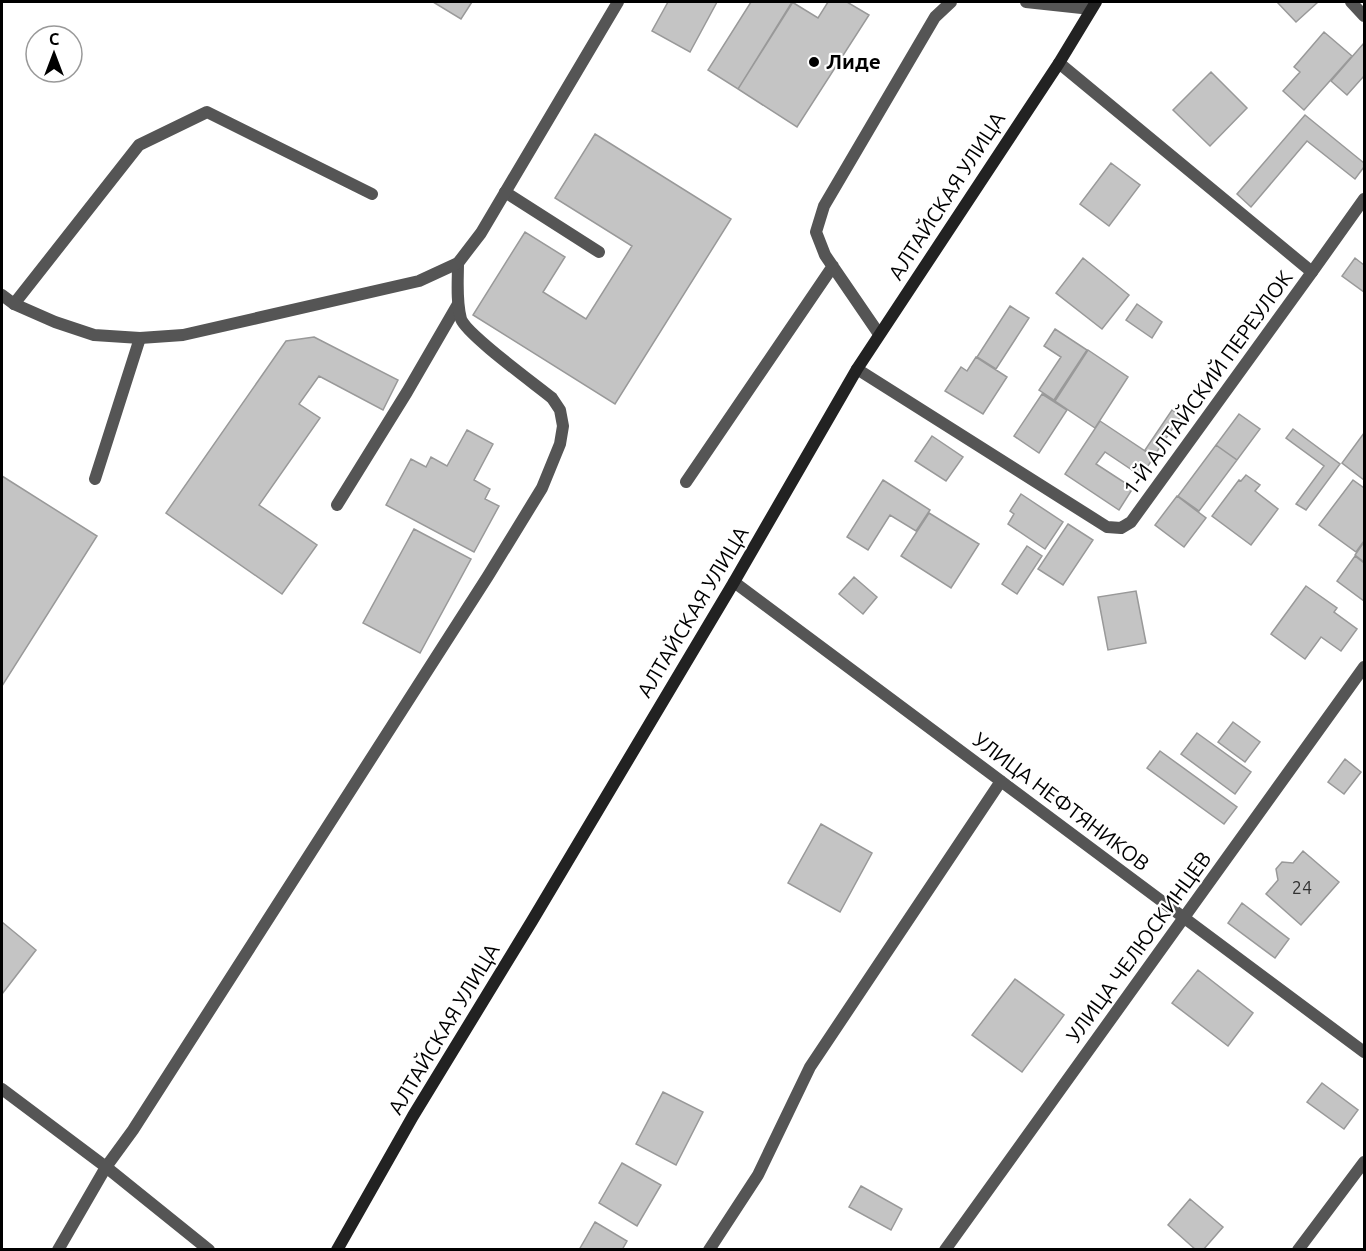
<svg xmlns="http://www.w3.org/2000/svg" width="1366" height="1251" font-family="Ubuntu,sans-serif">
<style>
.building{fill:#c4c4c4;stroke:#999;stroke-width:1.5}
.lines{fill:none;stroke-linecap:round;stroke-linejoin:round}
.service{stroke:#555;stroke-width:12}
.minor{stroke:#555;stroke-width:12}
.tertiary{stroke:#555;stroke-width:12}
.secondary{stroke:#222;stroke-width:12}
.poi-dot{fill:#000;stroke:#fff;stroke-width:2}
.labels{text-anchor:middle;stroke-width:4.5;stroke-linejoin:round;paint-order:stroke}
.number-label{font-size:18px;fill:#313131}
.poi-label{font-size:21px;font-weight:bold;fill:#000;stroke:#fff;text-anchor:start}
.street-label{font-size:21px;fill:#000;stroke:#fff}
</style>
<rect width="100%" height="100%" fill="#fff"/>
<!-- building -->
<path class="building" d="M433 2H472L461 19Z
M668 2H717L690 52 652 31Z
M751 2H793L738 89 708 70Z
M792 2 818 18 828 2H847L869 15 797 127 738 89Z
M1277 2H1318L1296 22Z
M1324 32 1352 56 1304 110 1283 91 1300 72 1294 67Z
M1364 43V76L1347 95 1331 81Z
M1211 72 1247 108 1210 146 1173 110Z
M1305 115 1364 163V167L1355 179 1307 141 1251 207 1237 194Z
M595 134 731 219 615 404 473 315 525 232 565 257 543 292 586 319 632 246 555 198Z
M1111 163 1140 185 1109 226 1080 204Z
M1083 258 1129 295 1102 329 1056 293Z
M1355 258 1364 265V292L1342 276Z
M1137 304 1162 322 1152 338 1126 320Z
M1010 306 1029 318 996 369 977 357Z
M1055 329 1087 350 1054 400 1039 390 1061 357 1044 346Z
M314 337 398 380 383 410 319 376 299 404 320 418 259 505 317 545 282 594 166 513 286 341Z
M1088 350 1128 377 1095 428 1055 401Z
M976 357 1007 377 983 414 945 391 961 367 967 371Z
M1042 394 1067 410 1039 453 1014 436Z
M1172 410 1181 416 1154 456 1145 450Z
M1239 414 1260 429 1237 460 1216 445Z
M1100 421 1154 457 1141 476 1105 452 1096 464 1133 488 1119 510 1065 474Z
M1293 429 1340 464 1306 510 1296 504 1324 466 1286 438Z
M467 430 493 444 474 480 490 489 485 499 499 506 474 552 386 505 411 459 426 467 431 457 447 466Z
M1364 433V480L1342 463Z
M932 436 963 457 946 481 915 461Z
M1216 445 1237 460 1199 511 1178 496Z
M1246 475 1260 485 1255 491 1278 509 1251 545 1212 516 1239 480 1241 481Z
M2 476 97 536 2 686Z
M883 480 930 510 916 531 890 515 868 550 847 537Z
M1353 480 1364 488V541L1356 552 1319 525Z
M1021 494 1063 522 1045 549 1008 524 1014 514 1010 511Z
M1177 496 1206 518 1184 547 1155 525Z
M929 513 979 544 951 588 901 556Z
M1068 524 1093 540 1063 585 1038 569Z
M414 529 471 559 420 653 363 623Z
M1364 542V562L1355 555Z
M1027 546 1042 556 1017 594 1002 584Z
M1355 556 1364 563V601L1337 581Z
M854 577 877 597 863 614 839 594Z
M1306 586 1337 608 1334 612 1357 629 1341 651 1321 637 1305 659 1271 634Z
M1136 591 1146 643 1108 650 1098 597Z
M1233 722 1260 742 1245 762 1218 742Z
M1197 733 1251 772 1235 794 1181 754Z
M1160 751 1237 807 1224 824 1147 768Z
M1345 759 1361 772 1344 794 1328 782Z
M821 824 872 853 840 912 788 883Z
M1303 851 1339 882 1301 925 1266 894 1278 880 1276 869 1282 862 1293 863Z
M1242 903 1289 939 1275 958 1228 923Z
M2 922 36 950 2 994Z
M1198 970 1253 1013 1228 1046 1172 1003Z
M1015 979 1064 1015 1022 1072 972 1035Z
M1322 1083 1358 1110 1344 1129 1307 1102Z
M663 1092 703 1112 676 1165 636 1144Z
M622 1163 661 1185 637 1226 599 1203Z
M861 1186 902 1209 891 1230 849 1207Z
M1190 1199 1223 1227 1203 1250H1196L1168 1225Z
M595 1222 627 1241 622 1250H579Z"/>
<g class="lines">
<!-- service -->
<path class="service" d="M1026 2 1091 9
M1351 2 1364 16
M505 192 599 252
M1312 272 1364 199
M14 304 139 145 207 112 372 194
M879 334 825 255 816 232 824 206 935 17 951 2
M95 479 140 338
M686 482 833 266
M337 505 407 392 458 304"/>
<!-- minor -->
<path class="minor" d="M857 369 1107 527 1121 528 1131 522 1312 272 1059 63
M734 582 1364 1052
M2 1089 106 1167 209 1250
M58 1250 106 1167 133 1130 488 576 542 488 560 444 563 426 560 410 552 398C535 384 467 335 461 319 456 301 458 281 458 263
M709 1250 758 1175 810 1067 1001 781
M945 1250 1364 667
M1298 1250 1364 1162"/>
<!-- tertiary -->
<path class="tertiary" d="M2 295 14 304 55 322 94 335 140 338 183 335 419 281 458 263 481 233 618 2"/>
<!-- secondary -->
<path class="secondary" d="M337 1250 413 1116 532 921 734 582 857 369 1059 63 1096 2"/>
</g>
<!-- markers -->
<circle class="poi-dot" cx="814" cy="62" r="6"/>
<g class="labels">
<!-- number labels -->
<g class="number-label">
<text x="1302" y="894">24</text>
</g>
<!-- poi labels -->
<g class="poi-label">
<text x="826" y="69">Лиде</text>
</g>
<!-- street labels -->
<g class="street-label">
<text transform="translate(947 196) rotate(-57)" y="7">АЛТАЙСКАЯ УЛИЦА</text>
<text transform="translate(1208 383) rotate(-54)" y="7">1-Й АЛТАЙСКИЙ ПЕРЕУЛОК</text>
<text transform="translate(693 612) rotate(-59)" y="7">АЛТАЙСКАЯ УЛИЦА</text>
<text transform="translate(1061 802) rotate(37)" y="7">УЛИЦА НЕФТЯНИКОВ</text>
<text transform="translate(1139 947) rotate(-54)" y="7">УЛИЦА ЧЕЛЮСКИНЦЕВ</text>
<text transform="translate(444 1029) rotate(-59)" y="7">АЛТАЙСКАЯ УЛИЦА</text>
</g>
</g>
<!-- border -->
<rect width="1366" height="1251" fill="none" stroke="#000000" stroke-width="6"/>
<!-- north arrow -->
<g transform="translate(54 54)"><circle r="28" fill="#ffffff" stroke="#999999" stroke-width="1.5"/>
<path d="M0-4.5L10 22L0 15L-10 22Z" fill="#000000"/>
<text y="-9" font-size="16" font-weight="bold" text-anchor="middle" fill="#000000">С</text>
</g>
</svg>
